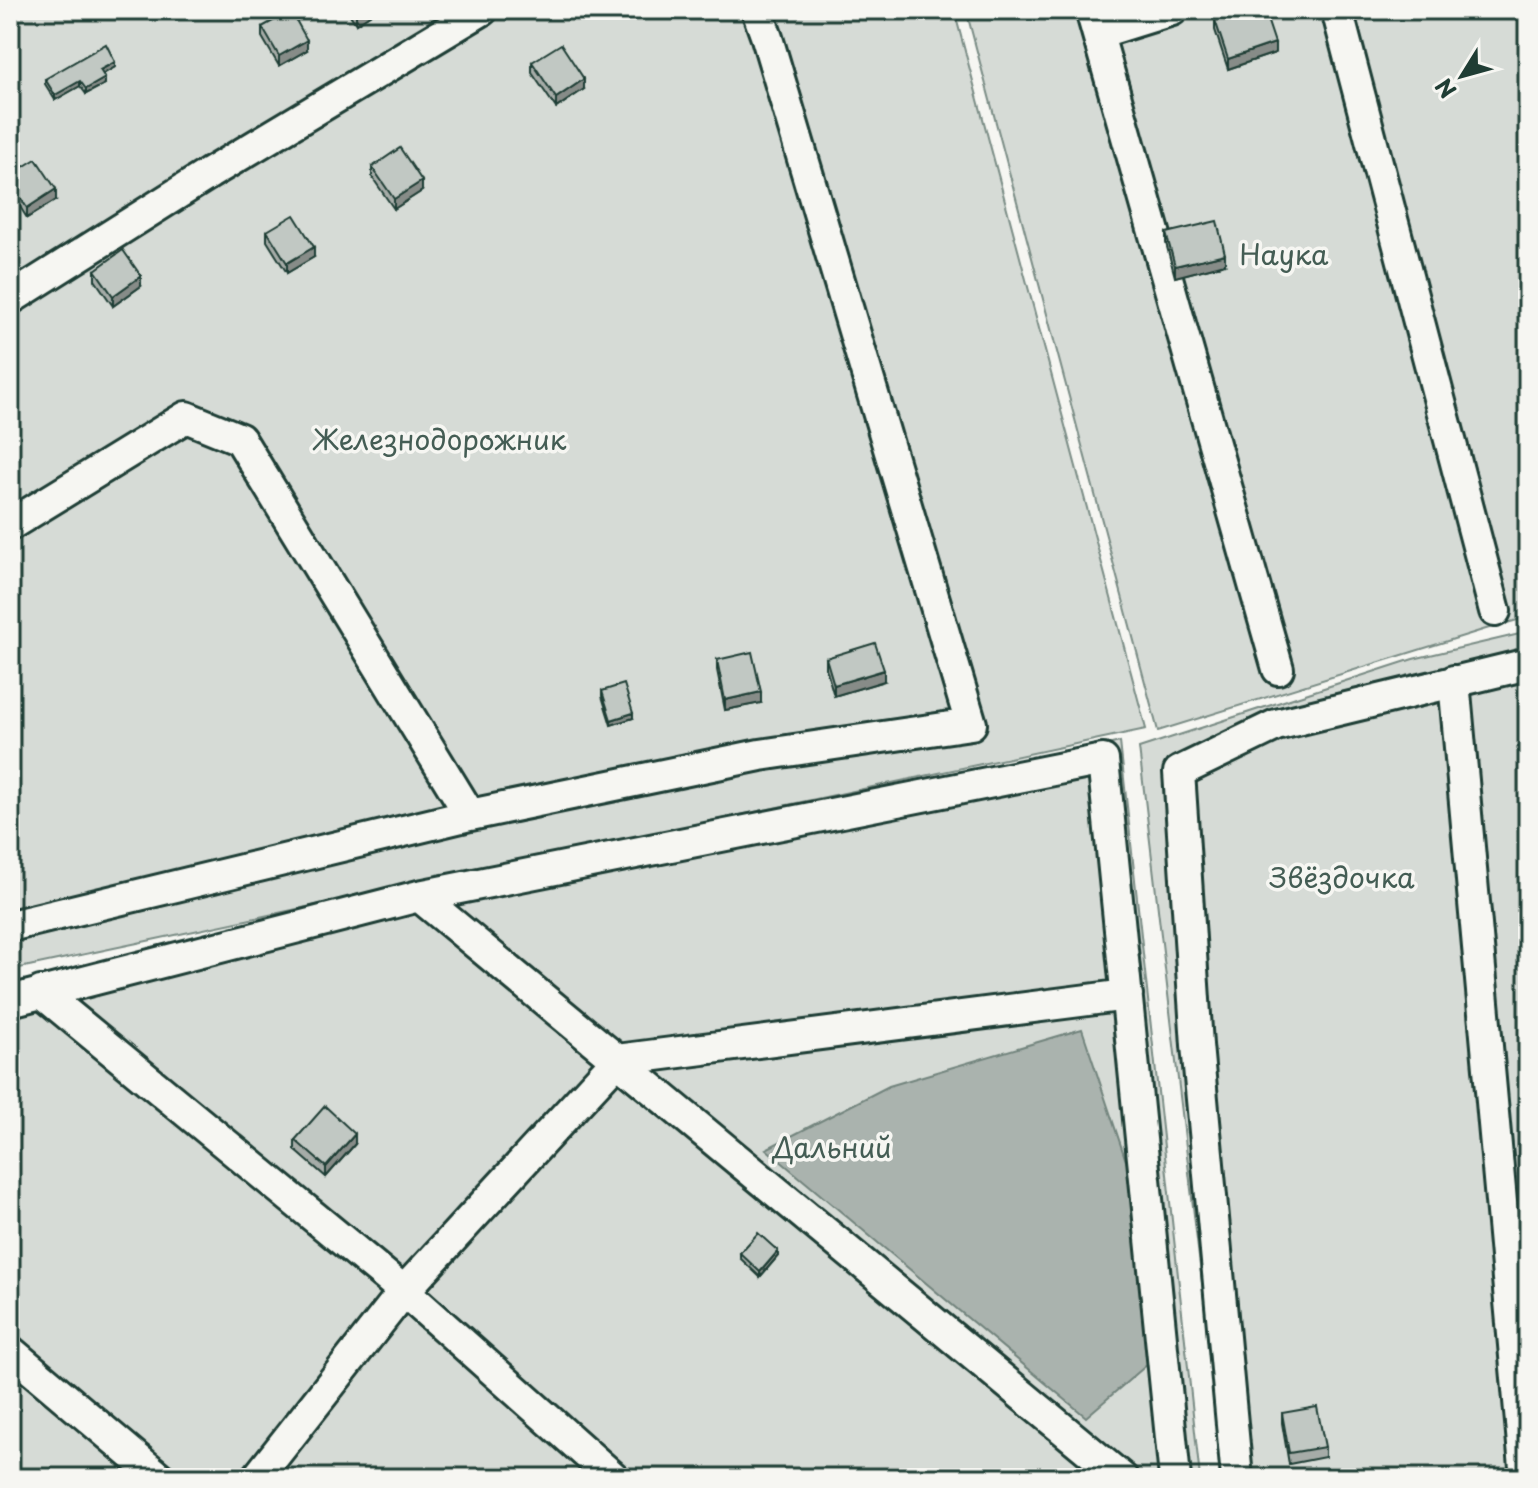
<svg xmlns="http://www.w3.org/2000/svg" width="1538" height="1488" font-family="'Playpen Sans',sans-serif">
<style>
.green{fill:#d6dbd6;stroke:#7a8c85;stroke-width:2}
.water{fill:#aab3ae;stroke:#72847d;stroke-width:2}
.lines{fill:none;stroke-linecap:round;stroke-linejoin:round}
.minor-casing{stroke:#1f3d34;stroke-width:36}
.minor{stroke:#f6f6f2;stroke-width:30}
.wall{fill:#a6aca8;stroke:#1f3d34;stroke-width:2}
.shaded-wall{fill:#878c88;stroke:#1f3d34;stroke-width:2}
.building{fill:#c1c8c3;stroke:#1f3d34;stroke-width:2}
.labels{text-anchor:middle;stroke-width:7;stroke-linejoin:round;paint-order:stroke}
.park-label{font-size:28px;fill:#445d54;stroke:#f6f6f2}
</style>
<rect width="100%" height="100%" fill="#f6f6f2"/>
<filter id="ink" filterUnits="userSpaceOnUse"><feTurbulence type="fractalNoise" baseFrequency=".0125" numOctaves="2"/><feDisplacementMap in="SourceGraphic" scale="16" xChannelSelector="R" yChannelSelector="G"/><feConvolveMatrix kernelMatrix="1 2 1 2 8 2 1 2 1" color-interpolation-filters="sRGB"/></filter>
<g filter="url(#ink)">
<!-- green -->
<path class="green" d="M10 10H954L1146 729 10 970Z
M966 10H1528V617L1486 629 1158 731Z
M1528 632V1478H1225L1139 748 1413 659Z
M1120 742 1200 1478H10V1003Z"/>
<!-- water -->
<path class="water" d="M1082 1029 1147 1224 1149 1363 1086 1417 766 1149 889 1086Z"/>
<g class="lines">
<!-- minor casing -->
<g class="minor-casing">
<path id="minor" d="M1091 10 1278 669
M1337 10 1495 611
M1098 33 1172 10
M10 299 210 173 482 10
M10 525 186 417 240 439 470 815
M1454 681 1526 1478
M419 896 1122 1478
M10 926 470 815 760 755 971 724 767 38 757 10
M41 992 404 1291 614 1478
M10 1001 419 896 1103 760 1175 1478
M10 1351 160 1478
M257 1478 404 1291 617 1060 1127 995
M1237 1478 1197 1045 1179 772 1276 725 1528 664"/>
</g>
<!-- minor -->
<use href="#minor" class="minor"/>
</g>
<!-- wall -->
<path class="wall" d="M347 10H377L356 24Z
M1215 20 1275 53 1228 69 1215 30Z
M262 27 307 50 279 66 262 37Z
M532 62 584 89 556 108 532 73Z
M115 67 102 74 105 84 86 94 80 86 55 100 45 84V79Z
M372 167 422 191 394 209 372 177Z
M10 175 56 200 27 218 10 191Z
M267 231 314 257 287 273 267 241Z
M1166 233 1225 264 1175 277 1166 243Z
M95 270 141 286 113 306 95 280Z
M826 658 884 681 834 696 826 668Z
M717 660 761 703 725 710 717 670Z
M602 691 633 718 611 725 602 696Z
M295 1140 355 1144 326 1177 295 1150Z
M740 1253 778 1256 760 1277 740 1258Z
M1282 1413 1325 1447V1457L1289 1464 1282 1423Z"/>
<!-- shaded-wall -->
<path class="shaded-wall" d="M361 10H377L356 24V14Z
M307 40V50L279 66V56Z
M1275 43V53L1228 69V59Z
M115 62V67L100 76V70Z
M105 78V84L86 94V89Z
M584 79V89L556 108V98Z
M80 81V86L55 100V95Z
M422 181V191L394 209V199Z
M56 189V200L27 218V208Z
M314 247V257L287 273V263Z
M1225 254V264L1175 277V266Z
M141 276V286L113 306V296Z
M884 670V681L834 696V685Z
M761 692V703L725 710V700Z
M633 713V718L611 725V720Z
M355 1134V1144L326 1177V1167Z
M778 1251V1256L760 1277V1272Z"/>
<!-- building -->
<path class="building" d="M1244 10H1264L1275 43 1228 59 1215 20Z
M291 11 307 40 279 56 262 27Z
M106 44 115 62 100 70 105 78 86 89 80 81 55 95 45 79Z
M561 44 584 79 556 98 532 62Z
M400 148 422 181 394 199 372 167Z
M36 159 56 189 27 208 10 181V175Z
M294 215 314 247 287 263 267 231Z
M1217 221 1225 254 1175 266 1166 233Z
M123 250 141 276 113 296 95 270Z
M875 643 884 670 834 685 826 658Z
M752 652 761 692 725 700 717 660Z
M624 684 633 713 611 720 602 691Z
M325 1106 355 1134 326 1167 295 1140Z
M758 1233 778 1251 760 1272 740 1253Z
M1317 1407 1325 1447 1289 1453 1282 1413Z"/>
</g>
<g class="labels">
<!-- park labels -->
<g class="park-label">
<text x="1284" y="265">Наука</text>
<text x="439" y="450">Железнодорожник</text>
<text x="1342" y="888">Звёздочка</text>
<text x="832" y="1158">Дальний</text>
</g>
</g>
<!-- margin -->
<rect width="1538" height="1488" fill="none" stroke="#f6f6f2" stroke-width="40"/>
<rect x="20" y="20" width="1498" height="1448" fill="none" stroke="#1f3d34" stroke-width="3" filter="url(#ink)"/>
<!-- north arrow -->
<g transform="translate(1462 76) rotate(233)" stroke="#f6f6f2" stroke-width="6" paint-order="stroke">
<path d="M0-6L14 30L0 20L-14 30Z" fill="#1f3d34"/>
<text y="-12" font-size="22" font-weight="bold" text-anchor="middle" fill="#1f3d34">N</text>
</g>
</svg>
